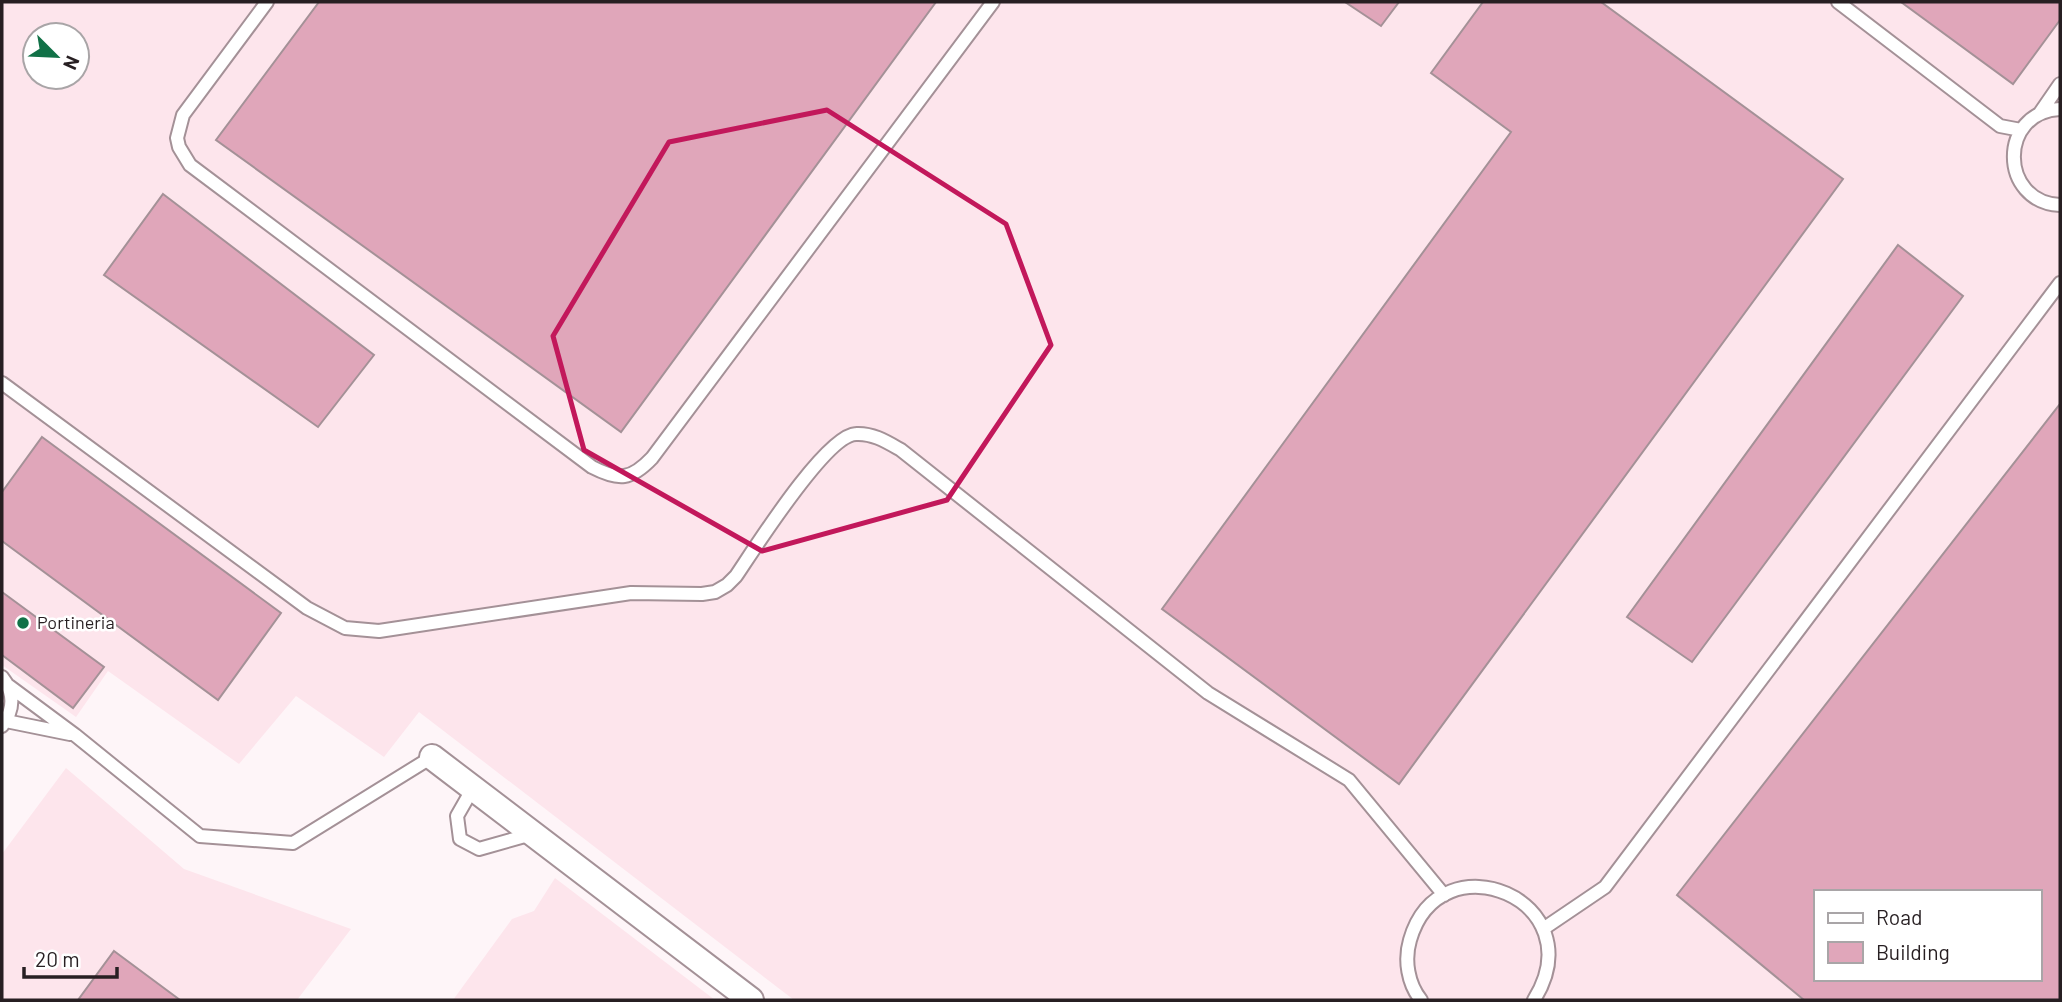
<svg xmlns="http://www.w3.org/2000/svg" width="2062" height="1002" font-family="Barlow,sans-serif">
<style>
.built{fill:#fde5ec;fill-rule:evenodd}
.building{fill:#e0a6ba;stroke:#a49197;stroke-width:2;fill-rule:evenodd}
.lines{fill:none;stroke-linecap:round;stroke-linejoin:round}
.service-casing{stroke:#a49197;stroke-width:16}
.minor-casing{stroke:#a49197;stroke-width:28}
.service{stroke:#fff;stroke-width:12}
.minor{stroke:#fff;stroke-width:24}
.marked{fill:none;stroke:#c2185b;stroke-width:5;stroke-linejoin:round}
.poi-dot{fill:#117147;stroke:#fff;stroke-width:2.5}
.labels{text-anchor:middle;stroke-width:5;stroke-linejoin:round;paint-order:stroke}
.poi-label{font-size:18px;fill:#271f22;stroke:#fff;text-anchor:start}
</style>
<rect width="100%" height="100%" fill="#fef5f8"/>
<!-- built -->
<path class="built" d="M2 2H2060V1000H794L419 712 384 757 296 696 239 764 108 671 76 717 2 665ZM35 35H77V77H35ZM1815 892H2039V979H1815Z
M66 768 184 869 351 929 297 1000H2V854Z
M555 878 715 1000H453L512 919 534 911Z"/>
<!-- building -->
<path class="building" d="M319 2H936L621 432 216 140Z
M1345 2H1399L1381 26Z
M1483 2H1601L1843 179 1399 784 1162 609 1511 132 1431 73Z
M1901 2H2060V20L2013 84Z
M163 194 374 355 318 427 104 275Z
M1898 245 1963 296 1692 662 1627 617Z
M2060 404V1000H1804L1677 895ZM1815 892H2039V979H1815Z
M42 437 281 613 218 700 2 541V492Z
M2 592 104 667 73 708 2 655Z
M114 951 180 1000H78Z"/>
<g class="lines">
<!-- service casing -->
<g class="service-casing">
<path id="service" d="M267 2 183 115 177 138 179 147 190 165 592 467C619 481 631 480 652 458L993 2
M1838 2 2000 126 2021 130
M2060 109C1998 112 1999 202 2060 205
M2040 113 2060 84
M2 383 307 608 345 628 379 631 631 593 702 594 715 592 727 585 736 576C755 548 826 435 856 434 873 433 887 442 901 450L1208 693 1349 780 1444 895
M2 677C15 693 14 710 2 726
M9 686 75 735 200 836 293 843 432 757
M6 721 70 734
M473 788 457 816 460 839 479 849 532 834
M1543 929 1605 887 2060 283
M1421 1000C1408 984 1404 960 1410 940 1440 836 1596 900 1534 1000"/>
</g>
<!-- minor casing -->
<g class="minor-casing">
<path id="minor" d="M432 757 751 1000"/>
</g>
<!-- service -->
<use href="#service" class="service"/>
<!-- minor -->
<use href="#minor" class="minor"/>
</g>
<!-- marked area -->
<path class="marked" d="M827 110 1006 224 1051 345 947 500 762 551 584 450 553 336 669 142Z"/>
<!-- markers -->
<circle class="poi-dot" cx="23" cy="623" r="7"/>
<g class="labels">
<!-- poi labels -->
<g class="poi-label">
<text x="37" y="629">Portineria</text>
</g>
</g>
<!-- border -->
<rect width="2062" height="1002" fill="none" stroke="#271f22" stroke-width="7"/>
<!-- legend -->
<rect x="1814" y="890" width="228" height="91" fill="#ffffff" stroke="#a9a5a7" stroke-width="2"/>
<rect x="1828" y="913" width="35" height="10" fill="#ffffff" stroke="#a9a5a7" stroke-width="2"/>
<text x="1876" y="925" font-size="21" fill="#271f22">Road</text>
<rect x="1828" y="942" width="35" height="21" fill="#e0a6ba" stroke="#a9a5a7" stroke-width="2"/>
<text x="1876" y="960" font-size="21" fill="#271f22">Building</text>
<!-- north arrow -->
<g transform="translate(56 56) rotate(114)"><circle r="33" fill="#ffffff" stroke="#a9a5a7" stroke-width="2"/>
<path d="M0-5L12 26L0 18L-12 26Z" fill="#117147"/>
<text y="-10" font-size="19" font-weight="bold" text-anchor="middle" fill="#271f22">N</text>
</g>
<!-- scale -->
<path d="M24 967v10h93v-10" fill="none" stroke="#271f22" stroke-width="3.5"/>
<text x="35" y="967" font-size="21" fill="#271f22" stroke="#ffffff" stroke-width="5" paint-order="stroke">20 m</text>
</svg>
